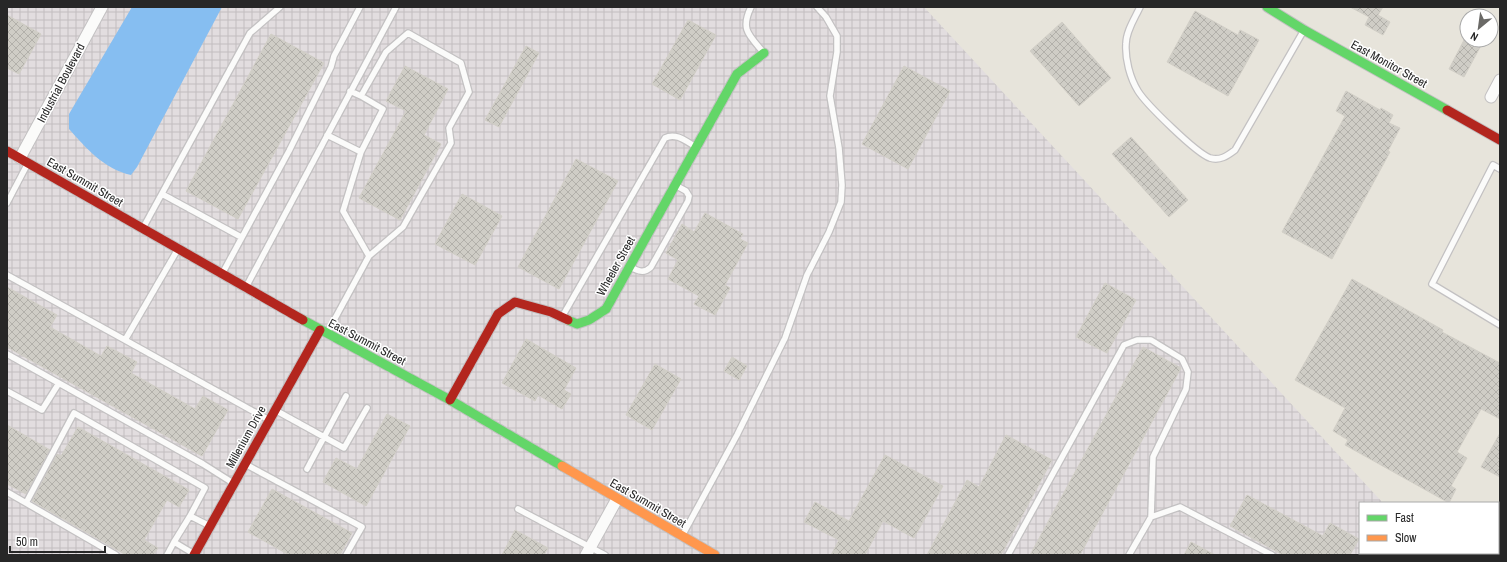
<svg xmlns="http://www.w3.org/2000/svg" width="1507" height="562" font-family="'Archivo Narrow',sans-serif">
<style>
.industrial{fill:url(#industrial-grid)}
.water{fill:#86bef1}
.building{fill:url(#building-cross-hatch);stroke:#d2cfc7}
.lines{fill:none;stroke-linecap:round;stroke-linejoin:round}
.lane-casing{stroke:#c3c1c2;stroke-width:8}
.street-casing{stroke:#c3c1c2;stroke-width:13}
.fast-casing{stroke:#c3c1c2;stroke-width:11}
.slow-casing{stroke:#c3c1c2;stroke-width:11}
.jam-casing{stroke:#c3c1c2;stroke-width:11}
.lane{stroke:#fbfbfa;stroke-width:5.5}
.street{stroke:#fbfbfa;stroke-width:11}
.fast{stroke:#63d668;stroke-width:9}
.slow{stroke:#ff974d;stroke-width:9}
.jam{stroke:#b3261e;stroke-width:9}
.labels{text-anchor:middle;stroke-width:3;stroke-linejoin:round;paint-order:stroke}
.street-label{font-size:12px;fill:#272727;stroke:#fff}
</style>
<defs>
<pattern id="industrial-grid" width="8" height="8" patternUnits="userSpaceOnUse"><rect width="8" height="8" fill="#e2dddf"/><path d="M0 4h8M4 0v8" fill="none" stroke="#c2bebf"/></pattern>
<pattern id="building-cross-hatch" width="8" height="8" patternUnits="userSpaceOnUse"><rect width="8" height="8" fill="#cfcdc6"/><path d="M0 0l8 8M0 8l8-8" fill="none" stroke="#b2b0aa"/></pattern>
</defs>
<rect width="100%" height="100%" fill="#e7e4db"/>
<!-- industrial -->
<path class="industrial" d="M7 7H924L1383 503H1360V553H1430L1431 555H7Z"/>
<!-- water -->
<path class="water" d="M132 7H222L137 167 131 175C104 169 86 148 69 129V114Z"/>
<!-- building -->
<path class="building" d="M1350 7H1383L1378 15 1390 22 1383 35 1365 25 1369 17Z
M1195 11 1238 35 1240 30 1259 40 1228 96 1167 62Z
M7 15 41 34 19 74 7 68Z
M688 20 716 35 680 100 652 84Z
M1062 22 1111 78 1079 106 1030 51Z
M271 34 324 63 238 219 186 191Z
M1464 40H1484L1464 77 1449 69Z
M526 46 539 53 499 127 485 120Z
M405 66 448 89 424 135 441 144 400 220 359 198 406 111 386 101Z
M904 66 950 91 908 169 862 144Z
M1346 91 1380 110 1381 108 1393 115 1389 123 1400 128 1388 151 1390 152 1332 259 1282 232 1345 116 1336 111Z
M1131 137 1188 200 1169 217 1112 154Z
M576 159 618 181 559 289 518 267Z
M462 194 502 216 475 265 435 244Z
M705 213 743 234 740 239 748 243 725 285 730 288 715 315 694 304 699 296 668 279 678 260 666 253 682 224 694 232Z
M1352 279 1443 330 1442 332 1500 363V419L1481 409 1457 452 1467 458 1451 486 1456 489 1449 503 1345 445 1348 440 1333 431 1345 408 1295 380Z
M1105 283 1136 300 1107 353 1076 337Z
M7 287 57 315 50 327 101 356 107 346 137 362 131 373 195 409 203 396 228 410 202 456 7 347Z
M526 339 576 368 564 390 571 394 562 409 538 395 535 401 502 383Z
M1143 347 1181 368 1080 555H1030Z
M732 357 747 366 739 380 724 371Z
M655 364 681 379 652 430 626 415Z
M387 414 410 426 366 506 323 482 336 458 357 469Z
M7 425 50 450 26 494 7 484Z
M78 427 189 490 179 507 167 500 144 540 158 548 153 555H126L32 501 57 454 61 456Z
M1500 433V477L1481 467Z
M1006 435 1052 460 1001 555H927L967 480 979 487Z
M885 455 943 486 914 538 883 521 865 555H831L839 540 804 522 815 502 849 521Z
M272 489 352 533 340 555H289L248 532Z
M1247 495 1323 536 1330 523 1359 539 1350 555H1283L1230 526Z
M515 530 548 548 544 555H502Z
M1191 542 1215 555H1184Z"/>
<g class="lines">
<!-- lane casing -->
<g class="lane-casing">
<path id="lane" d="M751 7C740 30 749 35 764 53
M1140 7C1135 18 1126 31 1126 44 1125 59 1130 78 1138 91 1146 104 1196 153 1210 158 1220 161 1227 156 1235 150L1304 30
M350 91 361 96
M327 135 361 152
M1500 169 1493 165 1432 284 1500 325
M162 194 241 237
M7 203 28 163
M143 228 250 33 280 7
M630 267C638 271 644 274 651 267L688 201 689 196 686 191 675 185
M222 274 289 151 331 67 334 56 360 7
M7 275 125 340 178 249
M246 287 396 7
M562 317 665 138C676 132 687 142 696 147
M327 333 369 256 343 211 361 152 383 109 361 96 386 52 408 33 461 63 469 92 449 128 451 143 403 227 369 256
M125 340 269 420
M7 354 203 464 233 483
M7 391 42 410 59 383
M275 410 344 448 367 408
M245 464 362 527 346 555
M307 469 346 396
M7 492 116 555
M26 503 74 413 205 488 190 516 210 526
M518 509 605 555
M682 536 737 435 785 338 807 275 829 232 841 202 842 185 839 148 830 96 837 52V36L826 17 817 7
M174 542 190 516
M167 555 174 542 194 554
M1008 555 1124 345 1137 340H1151L1182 359 1188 372 1186 389 1153 457 1151 517
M1129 555 1151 517 1180 507 1272 555"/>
</g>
<!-- street casing -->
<g class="street-casing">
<path id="street" d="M1491 97 1500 80
M20 158 102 7
M586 555 617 499"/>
</g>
<!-- fast casing -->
<g class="fast-casing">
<path id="fast" d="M1267 7 1304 30 1447 110
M303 320 450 400 562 466
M568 320 577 324 589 320 606 309 737 74 764 53"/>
</g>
<!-- slow casing -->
<g class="slow-casing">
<path id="slow" d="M562 466 715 555"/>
</g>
<!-- jam casing -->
<g class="jam-casing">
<path id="jam" d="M1447 110 1500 140
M7 151 303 320
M450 400 498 314 515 302 551 312 568 320
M194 555 320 330"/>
</g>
<!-- lane -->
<use href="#lane" class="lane"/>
<!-- street -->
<use href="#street" class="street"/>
<!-- fast -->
<use href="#fast" class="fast"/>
<!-- slow -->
<use href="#slow" class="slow"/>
<!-- jam -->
<use href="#jam" class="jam"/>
</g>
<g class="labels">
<!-- street labels -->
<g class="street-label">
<text transform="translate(1389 64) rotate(29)" y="4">East Monitor Street</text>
<text transform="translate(61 83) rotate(-62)" y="4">Industrial Boulevard</text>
<text transform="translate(85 182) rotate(30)" y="4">East Summit Street</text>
<text transform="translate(616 266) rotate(-61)" y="4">Wheeler Street</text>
<text transform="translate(367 342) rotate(28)" y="4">East Summit Street</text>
<text transform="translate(246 437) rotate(-61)" y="4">Millenium Drive</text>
<text transform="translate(648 503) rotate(30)" y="4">East Summit Street</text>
</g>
</g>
<!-- border -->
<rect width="1507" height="562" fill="none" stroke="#272727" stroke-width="16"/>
<!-- legend -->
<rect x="1359" y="502" width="140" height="52" fill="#ffffff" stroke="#a9a9a9"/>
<rect x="1367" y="515" width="20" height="6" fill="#63d668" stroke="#a9a9a9"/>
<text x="1395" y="522" font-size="12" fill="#272727">Fast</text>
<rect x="1367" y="535" width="20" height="6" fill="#ff974d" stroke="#a9a9a9"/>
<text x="1395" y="542" font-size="12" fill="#272727">Slow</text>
<!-- north arrow -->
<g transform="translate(1479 28) rotate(209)"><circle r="19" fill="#ffffff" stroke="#a9a9a9"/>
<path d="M0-3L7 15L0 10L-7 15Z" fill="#6a6966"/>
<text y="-6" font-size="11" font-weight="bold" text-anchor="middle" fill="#272727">N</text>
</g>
<!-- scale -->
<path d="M10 546v6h95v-6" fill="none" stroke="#272727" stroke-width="2"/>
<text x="16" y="546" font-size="12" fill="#272727" stroke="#ffffff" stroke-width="3" paint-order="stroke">50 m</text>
</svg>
